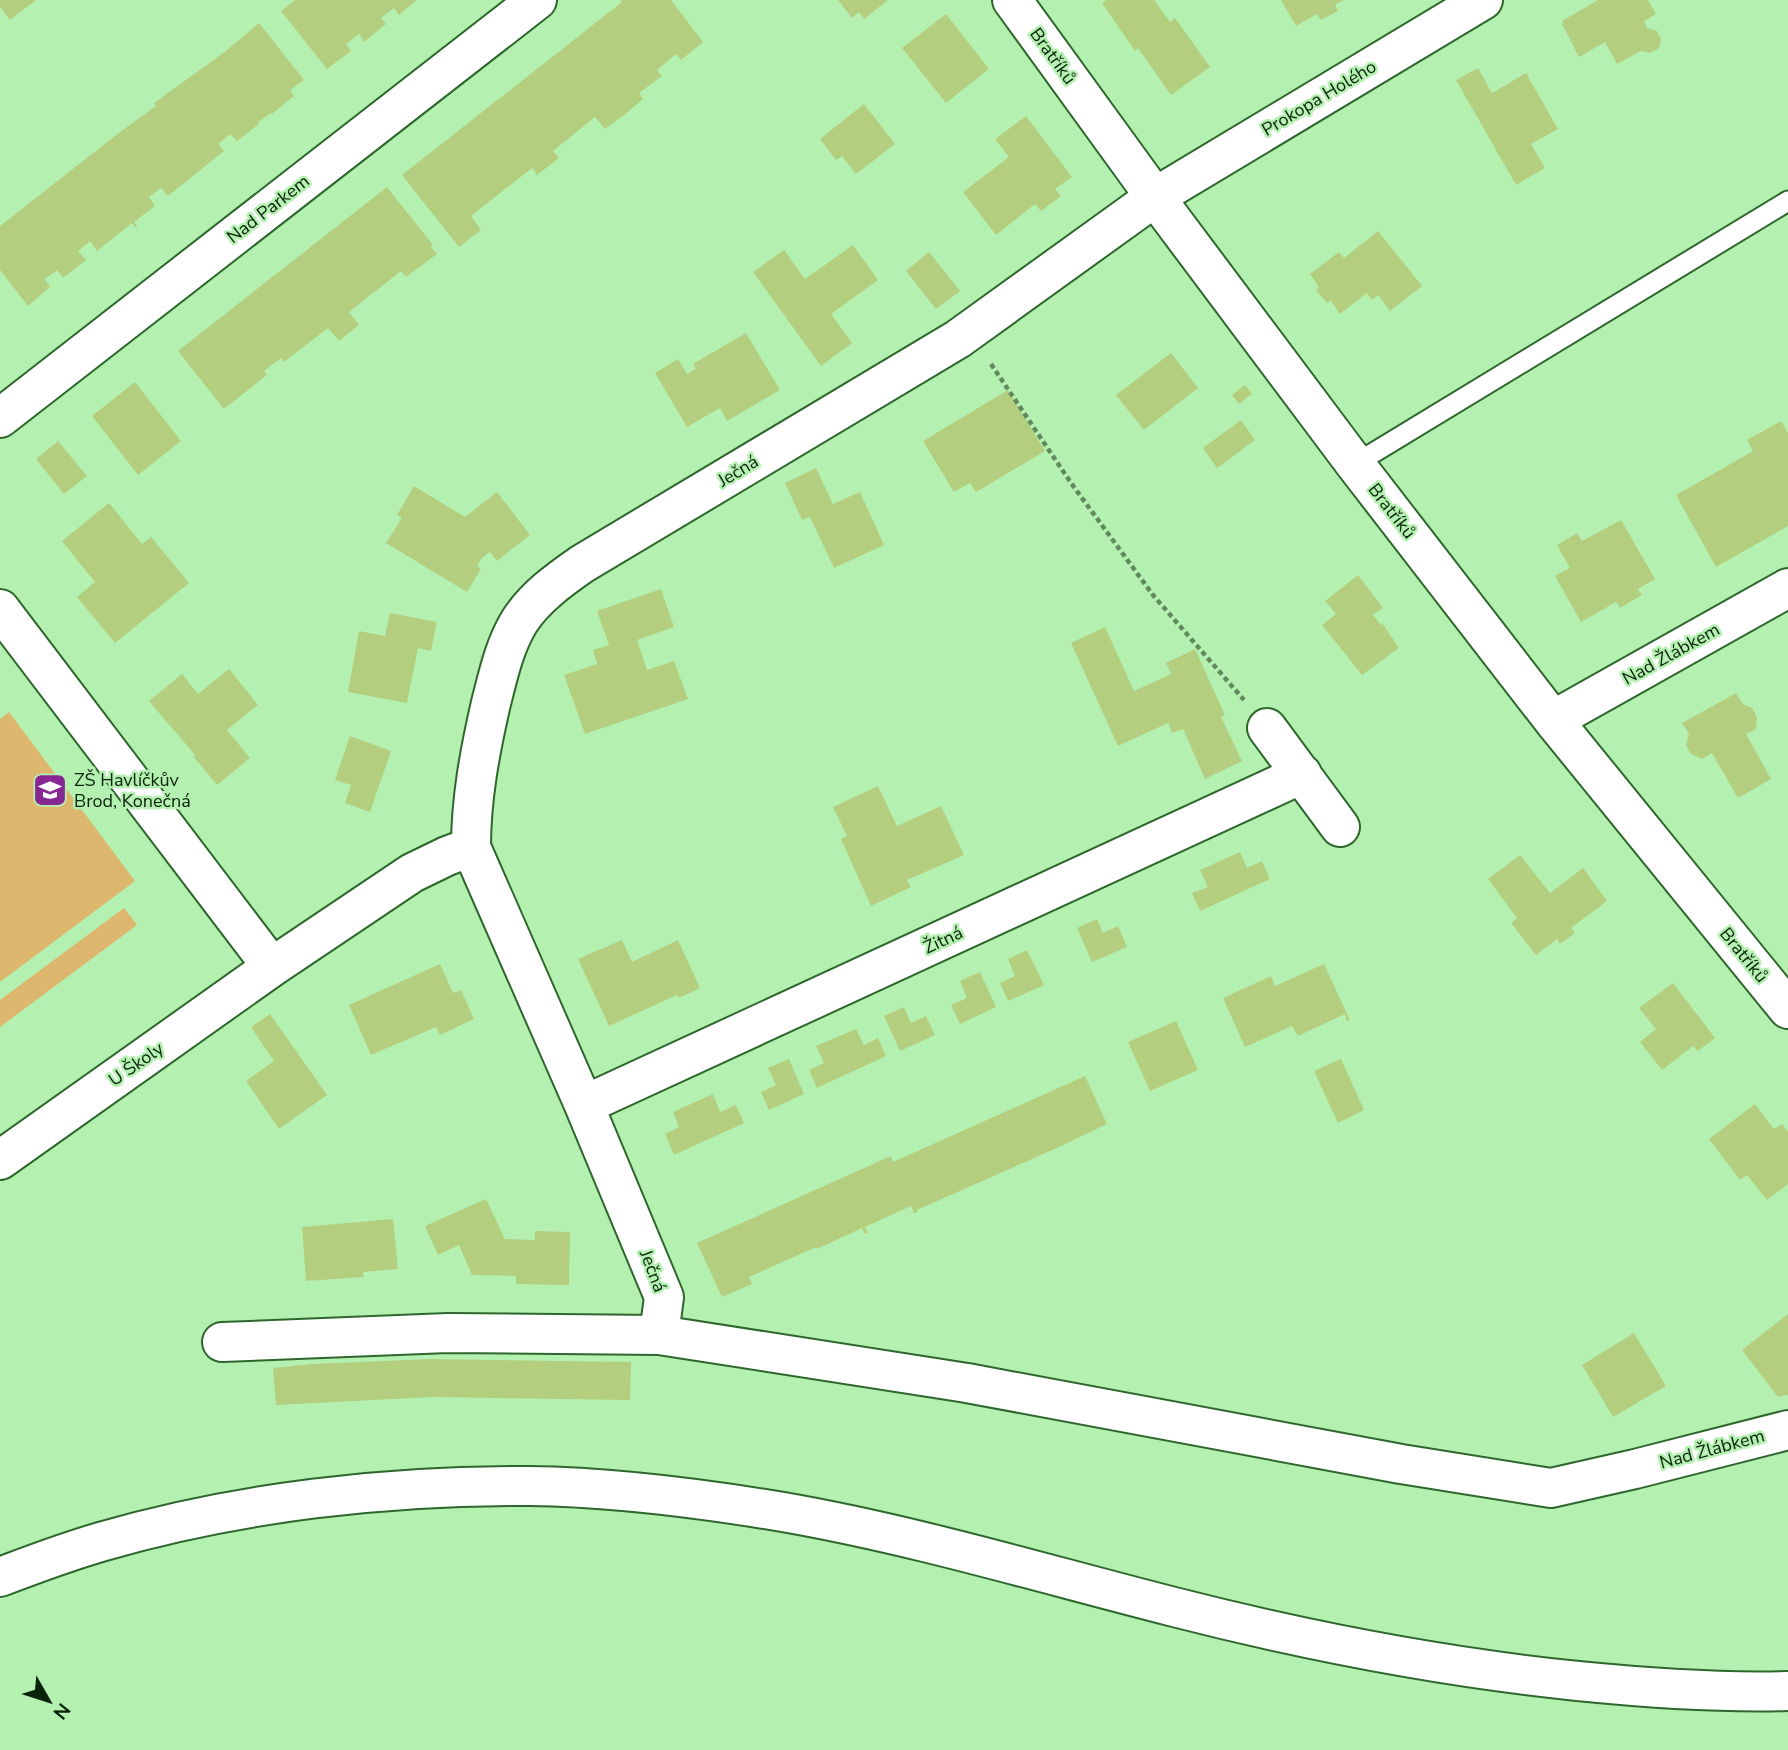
<svg xmlns="http://www.w3.org/2000/svg" width="1788" height="1750" font-family="'Nunito Sans',sans-serif">
<style>
.green{fill:#dcb76d}
.building{fill:#b4ce80}
.lines{fill:none;stroke-linecap:round;stroke-linejoin:round}
.lane-casing{stroke:#2e672d;stroke-width:23}
.street-casing{stroke:#2e672d;stroke-width:42}
.primary-casing{stroke:#2e672d;stroke-width:42}
.path{stroke:#608a5e;stroke-width:4.5;stroke-dasharray:5 3.5;stroke-linecap:butt}
.lane{stroke:#fff;stroke-width:19}
.street{stroke:#fff;stroke-width:38}
.primary{stroke:#fff;stroke-width:38}
.labels{text-anchor:middle;stroke-width:5;stroke-linejoin:round;paint-order:stroke}
.street-label{font-size:18px;fill:#0a220a;stroke:#b4f1b1}
.poi-label{font-size:18px;fill:#0a220a;stroke:#b4f1b1;text-anchor:start}
</style>
<rect width="100%" height="100%" fill="#b4f1b1"/>
<!-- green -->
<path class="green" d="M9 712 135 881 0 982V719Z
M124 908 137 925 0 1027V1000Z"/>
<!-- building -->
<path class="building" d="M0 0H36L10 20 0 7Z
M295 0H417L400 14 399 15 394 8 381 18 386 24 364 42 359 34 346 44 351 51 327 69 281 11Z
M620 0H671L703 42 681 60 676 54 657 70 662 76 639 93 643 99 624 115 605 129 595 117 553 151 559 158 537 175 532 168 471 216 481 230 459 247 402 175 622 2Z
M838 0H888L864 19 859 12 852 18Z
M1107 0H1154L1170 22 1175 18 1210 67 1171 95 1138 48 1135 51 1102 3Z
M1281 0H1344L1335 5 1338 11 1321 20 1317 14 1296 26Z
M1598 0H1648L1656 14 1644 21 1647 28 1657 31 1661 39 1659 48 1650 53 1641 51 1617 64 1605 42 1579 57 1562 24 1563 23 1562 21Z
M946 14 989 69 946 103 902 48Z
M259 23 304 80 290 90 294 96 272 114 271 113 258 122 260 123 237 141 230 134 218 144 224 151 168 196 161 188 149 197 155 206 134 222 137 226 136 228 132 223 97 251 90 241 78 251 86 260 63 278 57 270 45 279 50 287 28 306 0 270V226L120 132 156 106 154 103 226 51Z
M1478 68 1492 93 1526 73 1558 129 1531 144 1545 168 1516 185 1456 80Z
M864 104 895 144 856 174 842 156 836 160 820 139Z
M1026 116 1072 177 1055 189 1061 196 1041 211 1035 204 996 235 963 192 1009 157 995 139Z
M387 187 433 245 431 247 437 254 406 277 401 271 349 312 359 325 339 341 328 328 284 362 281 358 264 371 267 375 224 409 178 351Z
M1378 231 1422 286 1390 311 1378 295 1372 300 1367 293 1340 314 1331 301 1327 303 1316 290 1319 287 1310 274 1339 252 1344 258Z
M853 245 878 280 831 314 852 343 821 366 753 272 784 250 805 279Z
M929 252 960 291 936 309 906 271Z
M746 333 780 390 727 421 720 408 687 427 655 373 678 359 687 374 696 369 693 364Z
M1171 353 1198 388 1144 430 1116 395Z
M135 382 181 441 138 475 92 416Z
M1245 385 1252 394 1239 404 1232 395Z
M1008 390 1045 451 976 492 970 483 954 492 923 441Z
M1241 420 1255 440 1217 468 1203 448Z
M1781 421 1788 433V526L1716 567 1676 495 1753 451 1747 440Z
M58 441 87 476 64 494 36 459Z
M816 468 833 504 860 492 884 545 834 568 810 517 802 520 785 483Z
M414 486 465 517 497 492 530 535 497 561 490 552 482 558 477 566 481 569 467 592 386 543 402 518 397 515Z
M109 503 142 544 151 537 189 583 115 643 77 597 95 582 62 541Z
M1621 520 1655 579 1638 589 1642 595 1620 608 1616 602 1581 622 1555 576 1570 568 1557 545 1577 533 1582 541Z
M1358 575 1383 608 1373 615 1381 625 1382 623 1399 648 1362 675 1322 625 1336 614 1325 601Z
M661 589 674 627 637 640 647 670 674 661 688 699 585 734 564 675 597 664 593 650 609 645 597 611Z
M390 613 437 622 431 651 418 648 407 703 348 692 359 631 385 636Z
M1105 627 1134 691 1171 674 1166 663 1195 649 1225 715 1221 717 1242 761 1205 779 1183 729 1172 733 1168 723 1118 746 1071 643Z
M229 669 258 705 227 730 250 758 217 785 193 756 195 755 149 701 182 674 198 694Z
M1736 693 1743 704 1752 708 1757 717 1756 729 1746 734 1771 779 1738 798 1712 753 1702 759 1691 754 1686 745 1689 734 1682 723Z
M350 736 391 751 370 812 345 803 351 785 335 780Z
M878 786 897 826 941 806 964 855 907 880 911 887 871 906 841 839 847 836 833 807Z
M1240 852 1247 868 1262 861 1270 879 1200 911 1192 893 1208 887 1200 870Z
M1520 855 1550 893 1583 868 1607 901 1571 928 1575 933 1560 944 1557 939 1536 955 1511 923 1517 918 1488 879Z
M1097 919 1103 933 1118 926 1127 947 1092 962 1077 928Z
M622 940 632 962 678 940 700 988 679 998 677 995 609 1026 578 959Z
M1027 950 1044 985 1008 1001 1000 983 1015 976 1008 959Z
M440 964 453 993 461 990 474 1019 440 1035 436 1027 371 1055 349 1005Z
M1324 964 1350 1020 1347 1021 1345 1014 1298 1036 1292 1026 1245 1047 1223 998 1271 976 1275 986Z
M980 972 996 1007 960 1024 951 1005 967 998 960 981Z
M1673 983 1715 1038 1698 1051 1693 1046 1662 1070 1640 1042 1656 1029 1639 1008Z
M904 1007 911 1023 926 1016 935 1035 900 1051 884 1016Z
M270 1014 327 1095 279 1129 246 1081 274 1061 251 1027Z
M1176 1021 1198 1070 1150 1091 1128 1042Z
M856 1029 864 1045 878 1038 886 1056 817 1088 809 1070 824 1063 816 1046Z
M789 1059 804 1094 769 1110 761 1092 776 1085 768 1068Z
M1341 1059 1364 1110 1338 1123 1314 1071Z
M1085 1076 1107 1124 1059 1147 917 1210 918 1212 914 1213 911 1206 865 1227 868 1233 865 1234 862 1228 817 1249 816 1247 749 1277 752 1284 722 1297 697 1243 891 1156 893 1162Z
M713 1094 720 1112 736 1105 744 1123 674 1155 665 1134 679 1127 673 1112Z
M1755 1104 1774 1129 1782 1124 1788 1132V1184L1767 1200 1747 1175 1740 1180 1709 1139Z
M486 1199 505 1239 535 1240V1231L570 1232 569 1285 516 1284V1276L472 1275 459 1245 438 1255 425 1226Z
M393 1219 398 1269 363 1272 364 1277 306 1281 302 1227Z
M1788 1314V1395L1778 1397 1742 1350Z
M1634 1333 1666 1386 1613 1417 1582 1365Z
M432 1359 631 1362 630 1400 433 1397 276 1405 273 1368 311 1364Z"/>
<g class="lines">
<!-- lane casing -->
<g class="lane-casing">
<path id="lane" d="M1355 464 1788 201"/>
</g>
<!-- street casing -->
<g class="street-casing">
<path id="street" d="M1012 0 1155 197 1355 464 1553 720 1788 1009
M0 418 537 0
M0 609 272 967
M1553 720 1788 588
M1267 728 1340 827
M584 1105 1302 774
M0 1160 272 967 412 873 447 856 471 847C471 798 480 751 491 703 498 676 504 647 519 622 534 598 559 580 582 564L958 339 1155 197 1483 0
M659 1335 967 1383 1401 1464 1551 1488 1635 1469 1788 1430
M222 1342 448 1333 659 1335 664 1297 584 1105 471 847"/>
</g>
<!-- primary casing -->
<g class="primary-casing">
<path id="primary" d="M0 1577C34 1564 69 1551 104 1541 238 1502 389 1485 529 1486 614 1487 699 1498 783 1512 915 1535 1044 1574 1174 1607 1307 1641 1441 1667 1578 1681 1648 1688 1718 1693 1788 1691"/>
</g>
<!-- path -->
<path class="path" d="M991 364 1071 483 1153 595 1244 700"/>
<!-- lane -->
<use href="#lane" class="lane"/>
<!-- street -->
<use href="#street" class="street"/>
<!-- primary -->
<use href="#primary" class="primary"/>
</g>
<!-- icons -->
<defs>
<g id="school-square" transform="scale(1.75)"><rect x="-9" y="-9" width="18" height="18" rx="4" fill="#872892" stroke="#b4f1b1"/><path d="M0-5L7-2L0 1L-7-2ZM-4 1L0 2.5L4 1V4Q0 6-4 4Z" fill="#fff"/></g>
</defs>
<g fill-rule="evenodd">
<use href="#school-square" x="50" y="790"/>
</g>
<g class="labels">
<!-- street labels -->
<g class="street-label">
<text transform="translate(1053 56) rotate(54)" y="6">Bratříků</text>
<text transform="translate(1319 98) rotate(-31)" y="6">Prokopa Holého</text>
<text transform="translate(268 209) rotate(-38)" y="6">Nad Parkem</text>
<text transform="translate(738 471) rotate(-31)" y="6">Ječná</text>
<text transform="translate(1392 511) rotate(52)" y="6">Bratříků</text>
<text transform="translate(1671 654) rotate(-29)" y="6">Nad Žlábkem</text>
<text transform="translate(943 940) rotate(-25)" y="6">Žitná</text>
<text transform="translate(1744 955) rotate(51)" y="6">Bratříků</text>
<text transform="translate(136 1064) rotate(-35)" y="6">U Školy</text>
<text transform="translate(653 1271) rotate(69)" y="6">Ječná</text>
<text transform="translate(1712 1449) rotate(-15)" y="6">Nad Žlábkem</text>
</g>
<!-- poi labels -->
<g class="poi-label">
<text x="74" y="786">ZŠ Havlíčkův<tspan x="74" dy="21">Brod, Konečná</tspan></text>
</g>
</g>
<!-- north arrow -->
<g transform="translate(49 1701) rotate(129)" stroke="#b4f1b1" stroke-width="5" paint-order="stroke">
<path d="M0-5L12 26L0 18L-12 26Z" fill="#0a220a"/>
<text y="-10" font-size="19" font-weight="bold" text-anchor="middle" fill="#0a220a">N</text>
</g>
</svg>
